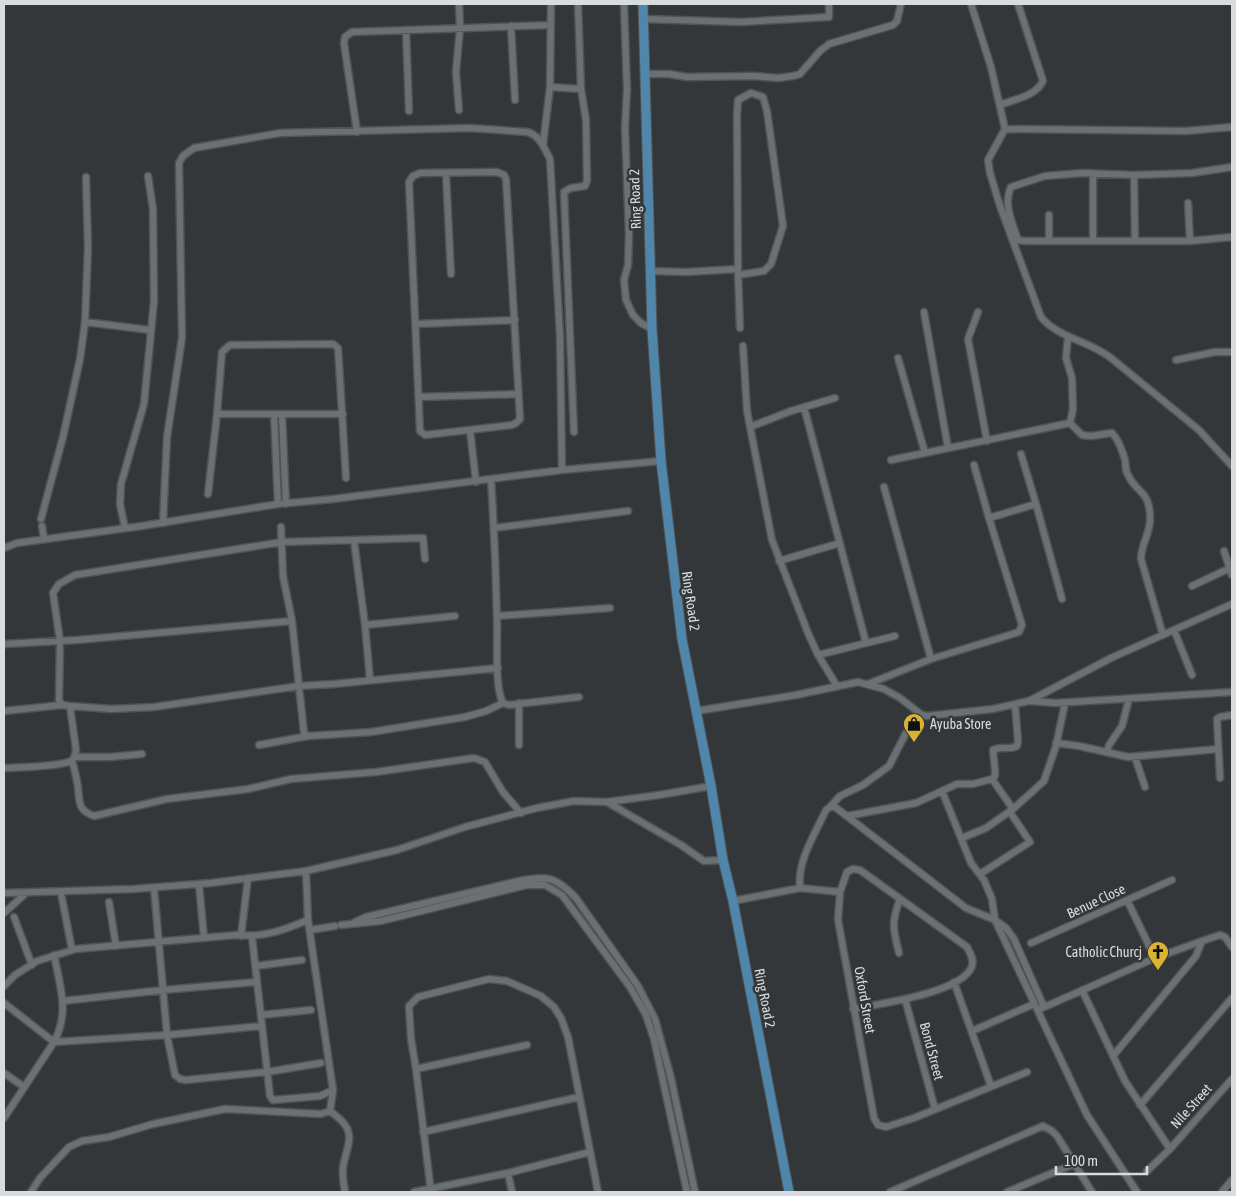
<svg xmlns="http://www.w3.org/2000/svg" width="1236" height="1196" font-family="'Asap Condensed',sans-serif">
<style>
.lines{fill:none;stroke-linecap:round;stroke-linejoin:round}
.minor-casing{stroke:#505457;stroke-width:9}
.major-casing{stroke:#505457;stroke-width:11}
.minor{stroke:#6b7073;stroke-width:6}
.major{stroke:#4f86aa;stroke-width:9}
.labels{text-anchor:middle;stroke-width:5;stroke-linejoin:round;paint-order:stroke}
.street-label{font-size:14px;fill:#d9dcde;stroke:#33373a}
.poi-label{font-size:14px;fill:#d9dcde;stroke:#33373a;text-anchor:start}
</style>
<rect width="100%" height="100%" fill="#33373a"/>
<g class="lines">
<!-- minor casing -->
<g class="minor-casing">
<path id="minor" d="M578 4 581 89
M624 4 627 89 625 128 629 234 628 265 624 280 626 300 633 315 641 323 652 329
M971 4 991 67 1005 129 988 160 990 173 1000 206 1041 317C1058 338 1090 341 1111 358L1199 430 1232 466
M644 19 741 22 829 17V4
M511 26 515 100
M406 30 409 111
M645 74H669L687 77 753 76 778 78 793 76 800 74 820 51 829 44 893 25 897 21 901 4
M550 87 581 89 586 120 587 181 585 186 571 188 564 192 574 432
M1000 105C1015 99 1036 96 1043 81L1018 4
M459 110 456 72 460 28 459 4
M1005 129 1186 131 1232 127
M357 132 344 43 345 37 352 32 550 25
M543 145 550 87 551 4
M1232 167 1192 173 1134 175 1083 173 1045 176 1011 187C1003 204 1012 222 1018 240L1025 241H1190L1232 237
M497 172 504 175 506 179 520 419 516 423 512 425 425 435 420 431 409 182 413 176 420 173Z
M446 174 451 274
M1093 174V240
M1134 175 1135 241
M1188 203 1190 241
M1049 215V241
M651 271 686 272 738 269 737 115 738 100 751 93 763 97 767 111 783 226 771 264 764 271 738 275
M738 271 740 328
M924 312 948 448
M978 312 968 339 987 441
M85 322 150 330
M416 324 515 320
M743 346 747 411 772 540 808 633 818 655 837 686
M898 358 925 453
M1176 360 1215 352H1232
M419 397 518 394
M804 407 866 643
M274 414 278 504
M282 414 286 504
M343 414H217L222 352 230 345 333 344 338 348 346 478
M1070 423 1082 435 1091 436 1112 433C1118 439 1123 452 1125 460 1126 466 1125 470 1128 475 1137 494 1150 490 1150 518 1151 532 1141 544 1141 559L1163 635
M750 427 791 411 835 398
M470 430 476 482
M1021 454 1036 504
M891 460 1070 423 1073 409 1072 378 1066 358 1068 336
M974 465 989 518
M491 480C494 526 496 572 497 619 498 639 494 686 503 703
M884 487 931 659
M208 494 217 414
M41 519 63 437 80 359 85 322 88 248 86 177
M163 523 167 437 182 338 179 163 183 156 194 148 280 133 470 128 527 132C540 135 544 148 550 159L560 336 562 470
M42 526 44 539
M281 527 283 576 292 621 304 733 308 736 371 732 465 717 486 711 503 703 509 705 579 697
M125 528 120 504 121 484 144 404 154 301 153 209 148 176
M494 528 628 511
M354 541 365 625 370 680
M4 548 17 543 142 526 278 504 333 499 562 470 661 461
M1224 551 1232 575
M425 559 423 538 282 542 75 575 59 584 53 593 60 641 59 700 62 705 70 706 111 709 154 707 299 686 334 684 498 668
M779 561 840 543
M1192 586 1230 568
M497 616 610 608
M365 625 455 616
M1174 630 1192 675
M5 644 77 640 292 621
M818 655 895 636
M868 684 931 659 1019 632 1022 625 989 518 1036 504 1062 599
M1030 701 1056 703 1232 692
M4 711 62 705
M696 711 796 695 858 682 884 689 900 698 922 715 927 716 993 709 1029 701 1111 658 1232 604
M1056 743 1079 746 1128 757 1218 749
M259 745 308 736
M519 745V703
M1107 752 1109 745 1122 726 1129 699
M75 757H110L142 754
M1135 757 1145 787
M72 760C74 769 77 778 78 788 80 802 77 810 94 816L167 799 248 789 291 779 376 772 474 758 485 762 503 792 521 813
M4 768C19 767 59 767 71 761 75 758 75 755 76 750L70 706
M1220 778 1217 719 1220 717 1232 715
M992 779 1013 809
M942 791 971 863 984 880 992 899 995 920 1006 928 1014 939 1044 1007
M607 802 681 845 704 861 723 860
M830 807 840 796 863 785 889 766 906 733 922 715
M847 816 916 803 957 784H973L992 779 995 776V770L993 750C1000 745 1009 751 1017 746L1018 741 1015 704
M962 838 986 828 1013 809 1044 781 1056 746 1065 703
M980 874 1030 842 1010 812
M199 884 204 938
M154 888 167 1035 175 1075 180 1079 186 1080 267 1072 321 1063
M800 888C797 861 815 834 826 810L830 807H835L966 908 995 920 1087 1115 1137 1192
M4 893 133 889 211 883 306 871 397 850 465 827 537 808 574 801 607 802 659 795 711 786
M61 893 72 950
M1127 900 1155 958
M733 901 800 888 840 892
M109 902 116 946
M4 913 25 894
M14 917 32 965
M355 922 366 917 519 881C548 876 555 876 576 898L638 986 655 1019 671 1078 695 1192
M341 925 381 921 527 885H545L562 895 630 987 646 1015 654 1039 687 1192
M310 930 335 926
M241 936 248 878
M252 937 270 1096 273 1100 320 1096 333 1090
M1031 943 1172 880
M899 953C893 929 891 923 900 899
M256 966 302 960
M954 982 991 1086
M4 986 15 975 37 961 76 949 236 935C263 938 284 930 308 920
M1082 990 1125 1081 1170 1149
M905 999 935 1109
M63 1001 163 990 257 982
M4 1003 54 1042 167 1035 262 1026
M853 1009C878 1004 963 993 972 966 974 959 970 953 967 947L860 870 853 869 847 872 840 892 838 920 874 1118 878 1125 886 1127 914 1118 1027 1072
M1040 1009 1155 958 1202 941 1220 935 1225 937 1232 947
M261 1015 311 1010
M972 1031 1034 1004
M1113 1056 1196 956 1202 941
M416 1069 527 1045
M4 1073 24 1087
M1140 1105 1232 998
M330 1111C335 1115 342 1120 345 1125 355 1138 344 1154 343 1168 342 1176 344 1184 345 1192
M4 1118 54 1042C70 1012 60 986 54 955
M423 1132 579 1097
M1147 1171 1170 1149 1232 1079
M508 1173 512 1192
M31 1192 40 1178 69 1147 82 1141 109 1137 153 1124 225 1109 321 1114 330 1111 333 1090 308 920 306 871
M414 1192 508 1173 590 1152
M431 1192 416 1069 411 1039 409 1006 418 997 489 979 507 981 541 996 554 1007 561 1018 568 1037 598 1192
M890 1192 1043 1126 1052 1131 1057 1136 1092 1192
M1007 1192 1074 1164
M1222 1192 1232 1180"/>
</g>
<!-- major casing -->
<g class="major-casing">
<path id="major" d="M643 4 652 329 661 461 682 639 711 786 723 860 733 901 789 1192"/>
</g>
<!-- minor -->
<use href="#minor" class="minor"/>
<!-- major -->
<use href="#major" class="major"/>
</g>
<!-- icons -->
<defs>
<g id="shop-pin" transform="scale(1.125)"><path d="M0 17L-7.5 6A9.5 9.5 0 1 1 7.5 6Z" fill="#d9b334" stroke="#33373a"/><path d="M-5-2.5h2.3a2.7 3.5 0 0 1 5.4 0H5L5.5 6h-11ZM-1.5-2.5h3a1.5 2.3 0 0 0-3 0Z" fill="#111"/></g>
<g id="church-pin" transform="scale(1.125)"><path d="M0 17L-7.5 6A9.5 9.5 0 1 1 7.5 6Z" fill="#d9b334" stroke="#33373a"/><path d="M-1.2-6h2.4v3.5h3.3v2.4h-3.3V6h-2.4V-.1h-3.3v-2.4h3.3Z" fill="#111"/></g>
</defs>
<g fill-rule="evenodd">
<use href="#shop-pin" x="914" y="724"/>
<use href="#church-pin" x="1158" y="952"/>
</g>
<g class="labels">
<!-- street labels -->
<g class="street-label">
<text transform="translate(635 199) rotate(-92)" y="5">Ring Road 2</text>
<text transform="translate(691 601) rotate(82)" y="5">Ring Road 2</text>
<text transform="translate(1096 901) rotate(-25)" y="5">Benue Close</text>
<text transform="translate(765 998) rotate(79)" y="5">Ring Road 2</text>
<text transform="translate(865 1000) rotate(80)" y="5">Oxford Street</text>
<text transform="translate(932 1051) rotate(75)" y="5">Bond Street</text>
<text transform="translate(1191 1106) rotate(-48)" y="5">Nile Street</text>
</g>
<!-- poi labels -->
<g class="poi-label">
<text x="930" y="729">Ayuba Store</text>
<text x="1142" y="957" text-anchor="end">Catholic Churcj</text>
</g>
</g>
<!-- border -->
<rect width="1236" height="1196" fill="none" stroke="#d9dcde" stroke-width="10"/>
<!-- scale -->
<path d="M1056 1166v8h91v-8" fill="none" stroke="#d9dcde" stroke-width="2.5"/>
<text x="1064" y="1166" font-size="15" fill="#d9dcde" stroke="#33373a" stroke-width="4" paint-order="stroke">100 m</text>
</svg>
